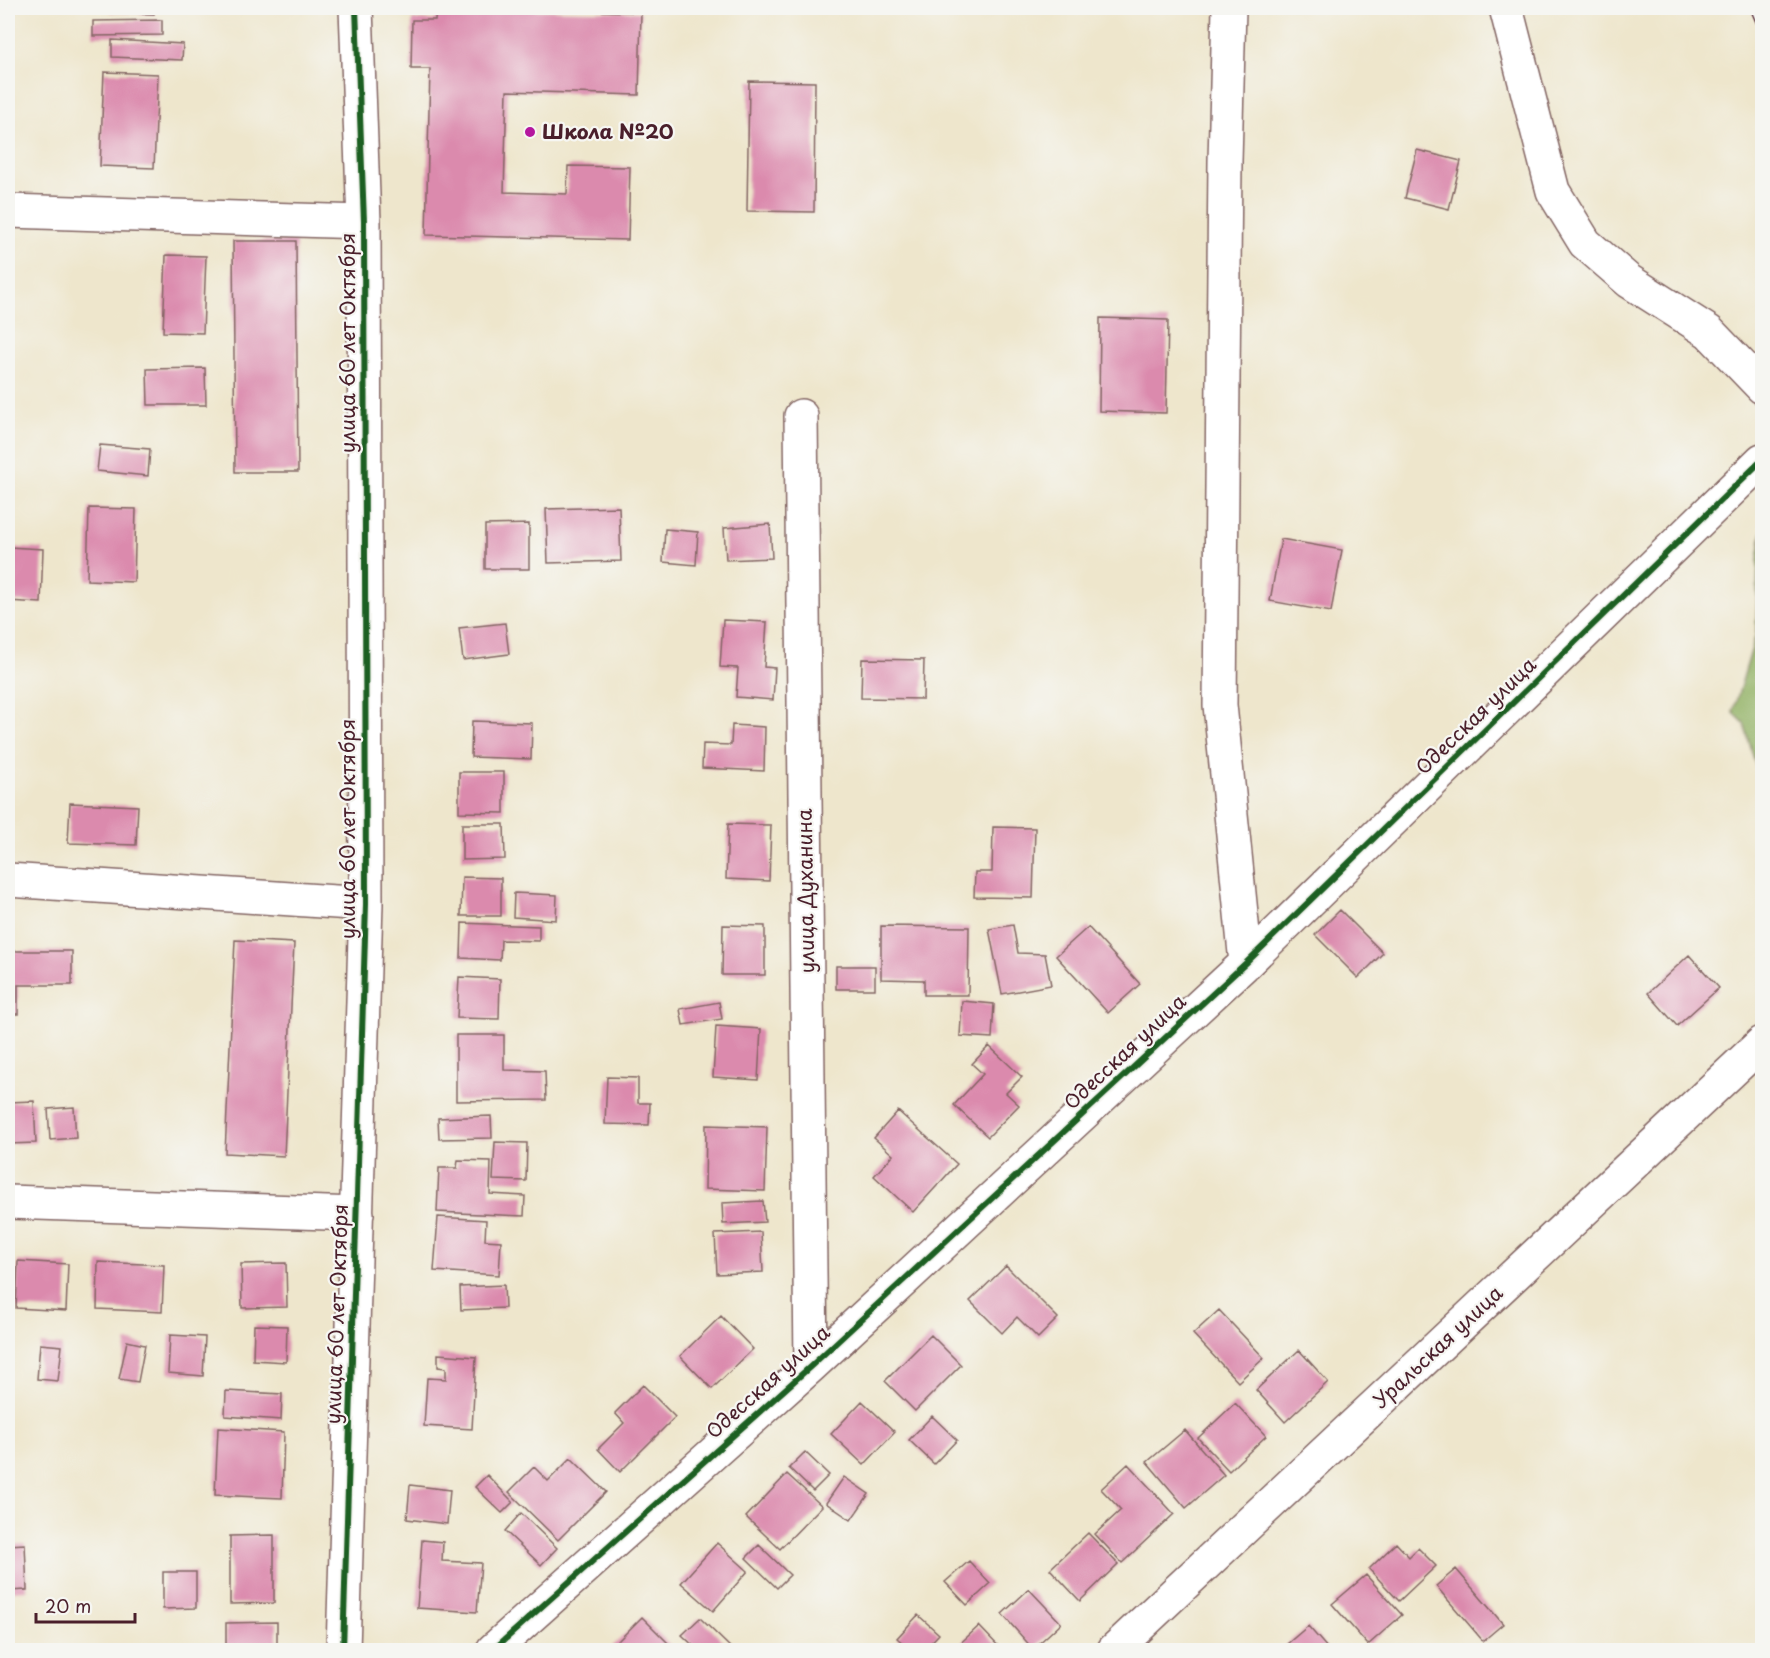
<svg xmlns="http://www.w3.org/2000/svg" width="1770" height="1658" font-family="'Playpen Sans',sans-serif">
<style>
.forest{fill:#90b062;stroke:#6d6846;stroke-width:1.5}
.building{fill:#db8aad}
.lines{fill:none;stroke-linecap:round;stroke-linejoin:round}
.minor-casing{stroke:#836563;stroke-width:36}
.minor{stroke:#fff;stroke-width:33}
.rail-casing{stroke:#4a1f2b;stroke-width:7}
.rail{stroke:#f6f6f2;stroke-width:4.5;stroke-dasharray:14;stroke-linecap:butt}
.cycleway-casing{stroke:#f6f6f2;stroke-width:10}
.cycleway{stroke:#1b5e20;stroke-width:6}
.poi-dot{fill:#b5179e;stroke:#f6f6f2;stroke-width:2}
.labels{text-anchor:middle;stroke-width:4.5;stroke-linejoin:round;paint-order:stroke}
.poi-label{font-size:20px;font-weight:bold;fill:#4a1f2b;stroke:#f6f6f2;text-anchor:start}
.street-label{font-size:20px;fill:#4a1f2b;stroke:#f6f6f2}
</style>
<rect width="100%" height="100%" fill="#f6f6f2"/>
<filter id="ink" filterUnits="userSpaceOnUse"><feTurbulence type="fractalNoise" baseFrequency=".0167" numOctaves="2"/><feDisplacementMap in="SourceGraphic" scale="12" xChannelSelector="R" yChannelSelector="G"/><feConvolveMatrix kernelMatrix="1 2 1 2 8 2 1 2 1" color-interpolation-filters="sRGB"/></filter>
<filter id="wash" filterUnits="userSpaceOnUse"><feTurbulence type="fractalNoise" baseFrequency=".008" numOctaves="4" result="noise"/><feDisplacementMap in="SourceGraphic" scale="24" xChannelSelector="R" yChannelSelector="G"/><feGaussianBlur stdDeviation="1.35" result="paint"/><feColorMatrix in="noise" values="0 0 0 0 0 0 0 0 0 0 0 0 0 0 0 0 0 1.4 0 .05"/><feComposite in="paint" operator="in"/></filter>
<g filter="url(#wash)">
<rect width="100%" height="100%" fill="#eee6cc"/>
<!-- forest -->
<path class="forest" d="M1762 532V788L1744 723 1733 712 1756 634 1758 559Z"/>
<g id="blocks">
<!-- building -->
<path class="building" d="M110 8H154V14L109 12Z
M436 8 641 12 639 95 507 91 504 192 567 194 568 166 630 167 628 240 426 235 430 69H411L412 20H435Z
M162 20V35L93 36V21Z
M112 40 183 44 182 60 112 57Z
M104 72 158 74 154 168 100 166Z
M749 81 815 82 814 212 747 211Z
M8 126 12 127 9 162H8Z
M1417 150 1461 161 1449 209 1405 198Z
M233 241H296L298 472H235Z
M166 255 206 256 203 333 163 332Z
M1100 318 1168 320 1166 413 1099 411Z
M205 368 206 405H148L147 369Z
M100 445 150 449 148 476 97 471Z
M619 507 621 561 548 563 546 509Z
M89 508 136 509 134 582 87 580Z
M529 524V569H485V525Z
M770 524 772 558 726 560 724 528Z
M665 529 698 532 696 565 663 562Z
M1281 539 1342 550 1331 612 1270 601Z
M8 547 43 549 41 603 8 601Z
M723 620 767 622 764 667 775 668 773 700 736 697 738 668 720 667Z
M505 623 509 654 463 660 459 628Z
M862 659 924 660 923 699 861 698Z
M472 721 532 723 531 759 471 757Z
M732 725 765 727 764 771 702 768 703 744 731 745Z
M459 772H504V813L459 812Z
M70 803 138 806 136 845 68 843Z
M462 824H504L505 859 462 860Z
M728 824 771 825 769 881 726 879Z
M993 827 1035 828 1033 898 974 897 975 872H992Z
M462 877 501 878V916H461Z
M514 893 557 895 556 920 513 917Z
M1340 910 1383 953 1358 978 1315 935Z
M462 923 539 926V941L501 940 500 960 461 958Z
M723 925 765 926V975H722Z
M1013 925 1018 953 1045 954 1051 985 1002 994 989 929Z
M881 926 969 927 968 995H924V980L881 979Z
M1088 927 1140 984 1108 1013 1056 956Z
M235 940 294 943 284 1156 225 1153Z
M8 951H72V985H18V1014H8Z
M1689 955 1719 988 1677 1026 1648 993Z
M836 966H875V989H836Z
M459 977 500 979 499 1019 457 1018Z
M962 1001 994 1004 992 1038 960 1036Z
M719 1002 722 1019 683 1025 680 1009Z
M716 1026 761 1029 758 1080 713 1077Z
M456 1035H504V1070L545 1071 546 1100 456 1101Z
M989 1046 1022 1077 1006 1093 1019 1105 988 1137 954 1105 983 1074 972 1064Z
M607 1077 638 1078V1103H650L649 1125 605 1124Z
M34 1101 36 1143 8 1144V1102Z
M74 1107 76 1138 50 1140 48 1109Z
M898 1111 957 1164 913 1212 874 1176 893 1155 874 1138Z
M491 1116 492 1138 439 1139 438 1118Z
M706 1125 767 1127 765 1191 705 1189Z
M495 1142 527 1143 526 1181 493 1180Z
M458 1160 491 1161 490 1194 525 1196 524 1216 437 1212 439 1168H457Z
M763 1201 765 1222 723 1224 722 1203Z
M438 1217 486 1220 485 1240 501 1241 499 1275 434 1271Z
M761 1232 763 1272 717 1274 715 1234Z
M18 1261 68 1264 66 1311 16 1308Z
M98 1262 164 1265 162 1312 97 1309Z
M286 1263 287 1307 242 1308 241 1264Z
M1006 1266 1058 1318 1038 1338 1017 1317 1002 1333 970 1301Z
M504 1285 505 1308 461 1310 460 1287Z
M1219 1310 1264 1358 1238 1382 1193 1334Z
M721 1316 753 1349 712 1389 680 1356Z
M254 1325 287 1326 286 1362 253 1360Z
M170 1335 205 1337 203 1376 168 1373Z
M931 1335 961 1365 915 1411 885 1381Z
M127 1341 145 1345 138 1382 119 1379Z
M40 1344 62 1346 58 1381 37 1379Z
M1299 1350 1328 1382 1285 1422 1256 1390Z
M438 1354 476 1357 472 1429 424 1426 427 1378 446 1379V1368L438 1367Z
M643 1385 675 1417 620 1472 598 1449 624 1423 615 1413Z
M226 1391 282 1394 281 1420 225 1416Z
M862 1401 895 1432 864 1465 831 1434Z
M1235 1403 1266 1436 1229 1471 1198 1438Z
M932 1416 957 1440 934 1464 909 1440Z
M218 1428 284 1432 282 1498 215 1495Z
M1185 1430 1224 1475 1186 1508 1147 1462Z
M805 1452 829 1475 813 1491 789 1468Z
M571 1458 606 1492 558 1540 509 1492 534 1467 548 1481Z
M1128 1464 1174 1514 1122 1563 1095 1534 1121 1510 1101 1489Z
M787 1474 822 1506 780 1549 746 1517Z
M487 1475 513 1502 502 1513 475 1487Z
M844 1477 869 1494 851 1520 826 1503Z
M410 1485 450 1490 447 1524 407 1519Z
M521 1513 557 1548 541 1565 505 1531Z
M1088 1533 1118 1564 1080 1601 1050 1569Z
M274 1535V1603L230 1604V1536Z
M422 1540 443 1542 442 1561 481 1563 477 1612 417 1608Z
M717 1543 748 1571 713 1611 681 1583Z
M1396 1543 1409 1557 1418 1548 1436 1566 1399 1601 1369 1569Z
M25 1544 27 1590 8 1591V1545Z
M759 1545 790 1575 777 1588 746 1558Z
M969 1561 990 1584 967 1605 945 1582Z
M1456 1569 1503 1624 1483 1641 1436 1586Z
M163 1572H196V1608L163 1609Z
M1366 1575 1402 1615 1368 1645 1332 1604Z
M1029 1589 1061 1623 1033 1649 1002 1614Z
M918 1615 939 1634 924 1650H911L897 1638Z
M642 1617 675 1650H609Z
M700 1618 733 1650H698L682 1635Z
M277 1622V1650H226V1623Z
M979 1626 1002 1650H953Z
M1308 1626 1329 1650H1280Z"/>
</g>
</g>
<g filter="url(#ink)">
<use href="#blocks" fill-opacity="0" stroke="#836563" stroke-width="1.5"/>
<g class="lines">
<!-- minor casing -->
<g class="minor-casing">
<path id="minor" d="M1229 8 1225 161 1220 705 1246 963
M1506 8 1553 191 1585 243 1629 281 1709 332 1762 387
M8 211 364 222
M801 416 811 1366
M8 880 366 904
M8 1202 357 1214
M343 1650 366 904 364 222 356 8
M493 1650 811 1366 1246 963 1762 460
M1114 1650 1762 1043"/>
</g>
<!-- minor -->
<use href="#minor" class="minor"/>
<!-- rail casing -->
<g class="rail-casing">
<path id="rail" d="M1753 8 1762 29"/>
</g>
<!-- rail -->
<use href="#rail" class="rail"/>
<!-- cycleway casing -->
<g class="cycleway-casing">
<path id="cycleway" d="M343 1650 366 904 364 222 356 8
M493 1650 811 1366 1246 963 1762 460"/>
</g>
<!-- cycleway -->
<use href="#cycleway" class="cycleway"/>
</g>
</g>
<!-- markers -->
<circle class="poi-dot" cx="530" cy="132" r="6"/>
<g class="labels">
<!-- poi labels -->
<g class="poi-label">
<text x="542" y="139">Школа №20</text>
</g>
<!-- street labels -->
<g class="street-label">
<text transform="translate(348 343) rotate(-90)" y="7">улица 60 лет Октября</text>
<text transform="translate(1476 716) rotate(-44)" y="7">Одесская улица</text>
<text transform="translate(348 829) rotate(-90)" y="7">улица 60 лет Октября</text>
<text transform="translate(806 891) rotate(-91)" y="7">улица Духанина</text>
<text transform="translate(1125 1052) rotate(-43)" y="7">Одесская улица</text>
<text transform="translate(337 1314) rotate(-88)" y="7">улица 60 лет Октября</text>
<text transform="translate(1438 1347) rotate(-43)" y="7">Уральская улица</text>
<text transform="translate(768 1382) rotate(-42)" y="7">Одесская улица</text>
</g>
</g>
<!-- margin -->
<rect width="1770" height="1658" fill="none" stroke="#f6f6f2" stroke-width="30"/>
<!-- scale -->
<path d="M36 1613v9h99v-9" fill="none" stroke="#4a1f2b" stroke-width="3"/>
<text x="45" y="1613" font-size="18" fill="#4a1f2b" stroke="#f6f6f2" stroke-width="4.5" paint-order="stroke">20 m</text>
</svg>
